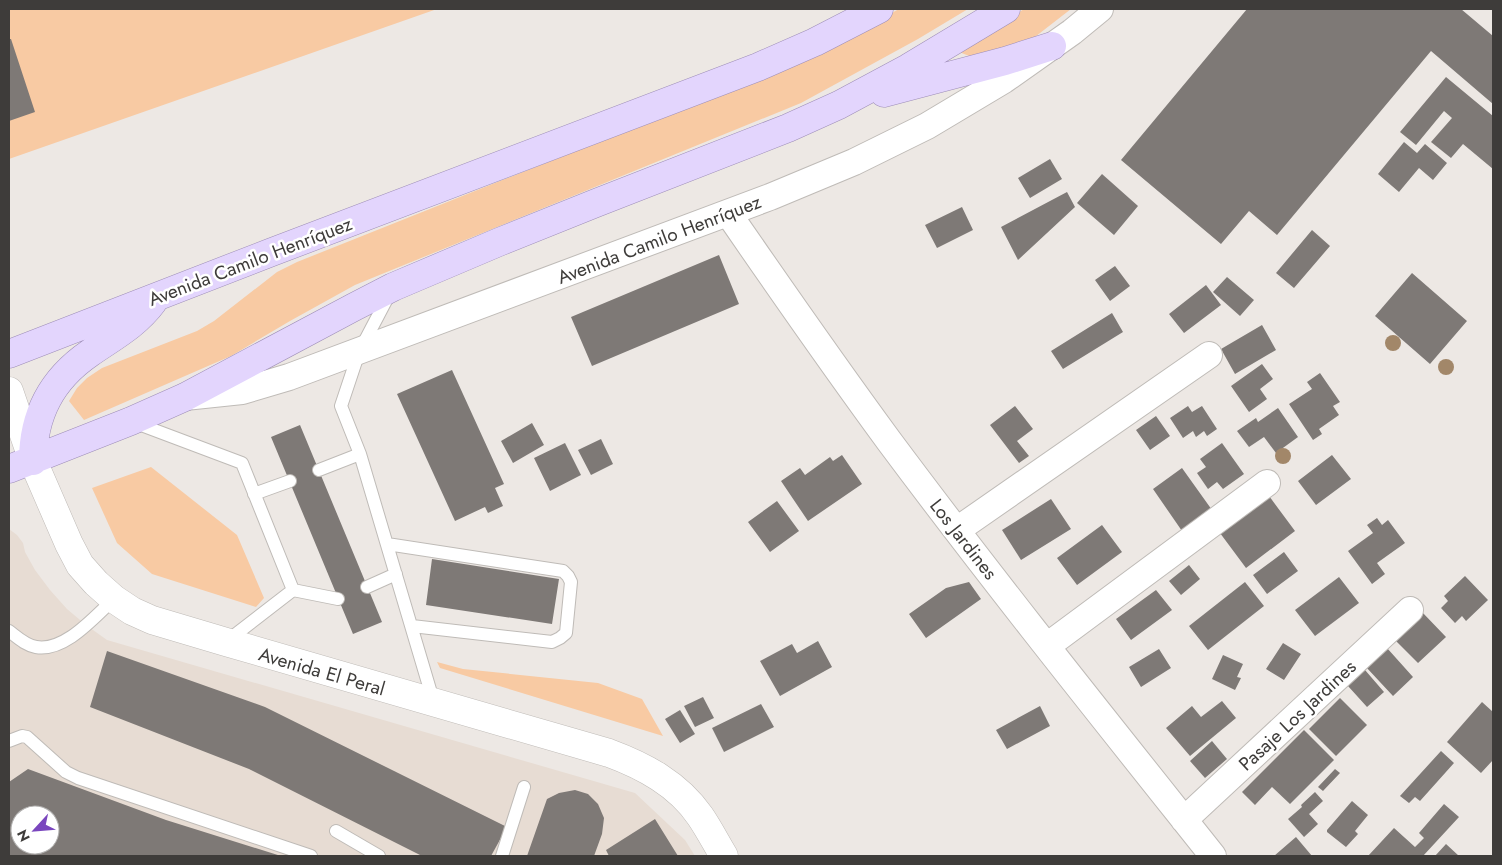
<svg xmlns="http://www.w3.org/2000/svg" width="1502" height="865" font-family="Jost,sans-serif">
<style>
.built{fill:#e7dcd3;fill-rule:evenodd}
.green{fill:#f8caa3}
.building{fill:#7e7976;fill-rule:evenodd}
.lines{fill:none;stroke-linecap:round;stroke-linejoin:round}
.service-casing{stroke:#bfbbb7;stroke-width:14}
.minor-casing{stroke:#bfbbb7;stroke-width:28}
.tertiary-casing{stroke:#bfbbb7;stroke-width:29}
.primary-casing{stroke:#9d8db7;stroke-width:29}
.service{stroke:#fff;stroke-width:12}
.minor{stroke:#fff;stroke-width:26}
.tertiary{stroke:#fff;stroke-width:28}
.primary{stroke:#e3d5fd;stroke-width:28}
.tree{fill:#a28769}
.labels{text-anchor:middle;stroke-width:5;stroke-linejoin:round;paint-order:stroke}
.street-label{font-size:19px;fill:#3e3c3a;stroke:#fff}
</style>
<rect width="100%" height="100%" fill="#ede8e4"/>
<!-- built -->
<path class="built" d="M9 529 17 535 23 543 25 552 35 570 50 590 67 609 86 625 107 640 635 793 685 840 695 856H9ZM20 815H50V845H20Z"/>
<!-- green -->
<path class="green" d="M9 9H437L9 159Z
M899 9H968L918 39 801 103 355 285 290 321 231 356 84 420 69 401 77 388 87 378 102 368 197 331 214 321 277 272 297 262 716 95 844 39Z
M1024 9H1071L1031 40 977 59 959 52Z
M151 467 237 535 264 598 256 607 152 574 117 543 92 488Z
M437 662 463 669 598 683 642 699 663 736 440 668Z"/>
<!-- building -->
<path class="building" d="M1247 9H1461L1493 36V104L1431 51 1277 235 1249 211 1221 244 1121 160Z
M9 39H11L35 112 9 121Z
M1446 77 1493 116V169L1463 144 1451 158 1431 142 1452 118 1444 111 1416 145 1400 132Z
M1404 142 1417 153 1425 144 1447 163 1433 180 1419 168 1399 192 1378 174Z
M1050 159 1062 179 1030 198 1018 178Z
M1102 174 1138 206 1114 235 1077 203Z
M1067 192 1075 207 1018 260 1001 227Z
M962 207 973 230 937 248 925 225Z
M1312 230 1330 246 1294 288 1276 273Z
M719 255 739 304 592 366 571 317Z
M1115 266 1130 286 1110 301 1095 280Z
M1412 273 1467 321 1430 364 1375 316Z
M1227 277 1254 300 1240 316 1213 292Z
M1206 285 1221 305 1184 333 1169 314Z
M1112 313 1123 332 1063 369 1051 351Z
M1262 325 1276 350 1235 374 1221 349Z
M1262 364 1273 379 1260 389 1267 399 1249 412 1231 386Z
M452 370 504 484 495 488 503 506 488 513 485 507 455 521 397 394Z
M1320 373 1340 402 1333 406 1339 415 1319 429 1322 434 1313 440 1289 404 1312 389 1307 382Z
M1015 406 1033 429 1017 441 1029 456 1019 463 990 425Z
M1188 406 1192 412 1202 406 1217 429 1207 436 1204 431 1196 437 1193 431 1183 438 1170 418Z
M1278 408 1298 437 1276 453 1264 437 1249 447 1237 431 1256 418 1258 422Z
M1156 416 1170 436 1150 450 1136 430Z
M532 423 544 445 513 463 501 441Z
M300 425 382 622 353 634 271 437Z
M601 439 613 464 591 475 578 450Z
M565 443 581 475 550 491 534 458Z
M1222 443 1244 474 1223 489 1217 482 1208 489 1197 473 1206 467 1200 459Z
M842 455 862 484 808 521 781 481 800 468 805 475 830 457 833 461Z
M1332 455 1351 479 1316 505 1298 481Z
M1182 468 1212 510 1182 531 1153 489Z
M1269 496 1295 531 1246 568 1220 533Z
M1051 499 1071 529 1021 560 1002 530Z
M777 501 799 531 770 552 748 522Z
M1377 518 1382 525 1388 520 1405 543 1377 563 1385 574 1372 584 1348 551 1373 533 1367 525Z
M1102 525 1122 552 1077 585 1057 558Z
M1284 552 1298 571 1267 594 1253 575Z
M432 559 559 579 552 624 426 605Z
M1189 565 1200 579 1181 595 1169 581Z
M1465 576 1488 600 1466 621 1462 616 1455 623 1441 608 1448 601 1444 596Z
M1339 577 1359 603 1315 636 1295 610Z
M969 582 981 599 926 638 909 614 946 588Z
M1245 582 1264 606 1208 650 1189 626Z
M1156 590 1172 610 1131 640 1116 619Z
M1422 612 1446 637 1418 663 1394 639Z
M818 641 832 667 780 696 760 661 792 644 797 653Z
M1283 643 1301 654 1284 680 1266 669Z
M1387 648 1413 677 1393 696 1366 667Z
M1159 649 1171 668 1141 687 1129 667Z
M107 651 265 707 507 827 491 856H422L249 769 90 707Z
M1223 655 1243 664 1237 677 1241 678 1235 690 1212 679Z
M1365 670 1384 692 1367 707 1348 686Z
M703 697 714 718 695 727 684 706Z
M1340 698 1367 725 1336 756 1309 729Z
M1222 701 1236 718 1190 756 1166 728 1192 706 1201 717Z
M1482 702 1493 712V760L1481 773 1447 742Z
M761 704 774 727 724 752 712 728Z
M1040 706 1050 726 1007 749 996 730Z
M680 710 695 734 680 743 665 719Z
M1304 730 1334 760 1290 804 1272 787 1255 805 1242 792Z
M1212 741 1227 759 1205 778 1190 761Z
M1441 751 1454 763 1420 801 1415 797 1409 803 1400 796Z
M28 769 166 820 281 856H9V782ZM20 815H50V845H20Z
M1335 769 1340 773 1323 791 1318 787Z
M575 790 588 794 598 804 604 818 602 834 594 856H527L547 799 559 793Z
M1315 792 1323 801 1309 814 1318 824 1304 837 1288 819 1302 807 1301 805Z
M1352 801 1368 815 1355 831 1358 834 1346 847 1327 832V830Z
M1444 804 1459 817 1423 856H1368L1394 828 1415 847 1424 838 1419 833Z
M655 819 678 856H609L606 850Z
M1296 837 1312 856H1274Z
M1446 844 1459 856H1435Z"/>
<g class="lines">
<!-- service casing -->
<g class="service-casing">
<path id="service" d="M390 293 359 352 341 406 360 454 434 703
M133 422 242 463 293 590
M319 470 360 454
M254 494 290 481
M387 544 563 571 568 576 571 582 566 633 560 638 552 642 412 626
M367 587 396 574
M9 631C17 637 25 645 36 647 65 652 94 617 114 599
M227 641 293 590 338 599
M9 741 22 736 27 737 66 772 78 778 311 856
M336 831 379 856
M502 856 524 787"/>
</g>
<!-- minor casing -->
<g class="minor-casing">
<path id="minor" d="M728 213C781 290 834 366 889 441 994 582 1104 719 1213 856
M185 397 242 391 289 377 770 197 854 162 927 126 1004 80 1072 32 1100 9
M957 530 1209 355
M1047 646 1267 483
M1184 820 1410 610"/>
</g>
<!-- tertiary casing -->
<g class="tertiary-casing">
<path id="tertiary" d="M9 391 33 461 69 544 80 565 96 583 114 599 132 611 152 620 226 642 609 753C644 766 678 784 700 816 709 829 716 843 724 856"/>
</g>
<!-- primary casing -->
<g class="primary-casing">
<path id="primary" d="M884 93 1005 61 1052 46
M9 354 272 252 758 67 815 42 879 9
M33 461C33 414 52 379 90 353 113 337 136 325 153 302
M9 469 131 421 185 397 354 307 393 287 499 242 596 203 788 128 839 105 908 68 1006 9"/>
</g>
<!-- service -->
<use href="#service" class="service"/>
<!-- minor -->
<use href="#minor" class="minor"/>
<!-- tertiary -->
<use href="#tertiary" class="tertiary"/>
<!-- primary -->
<use href="#primary" class="primary"/>
</g>
<!-- trees -->
<g class="tree">
<circle cx="1393" cy="343" r="8"/>
<circle cx="1446" cy="367" r="8"/>
<circle cx="1283" cy="456" r="8"/>
</g>
<g class="labels">
<!-- street labels -->
<g class="street-label">
<text transform="translate(659 239) rotate(-21)" y="7">Avenida Camilo Henríquez</text>
<text transform="translate(250 261) rotate(-21)" y="7">Avenida Camilo Henríquez</text>
<text transform="translate(964 539) rotate(52)" y="7">Los Jardines</text>
<text transform="translate(322 671) rotate(16)" y="7">Avenida El Peral</text>
<text transform="translate(1297 715) rotate(-43)" y="7">Pasaje Los Jardines</text>
</g>
</g>
<!-- border -->
<rect width="1502" height="865" fill="none" stroke="#3e3c3a" stroke-width="20"/>
<!-- north arrow -->
<g transform="translate(35 830) rotate(244)"><circle r="24" fill="#ffffff" stroke="#b2b1b0"/>
<path d="M0-4L9 19L0 12L-9 19Z" fill="#7a46be"/>
<text y="-8" font-size="14" font-weight="bold" text-anchor="middle" fill="#3e3c3a">N</text>
</g>
</svg>
